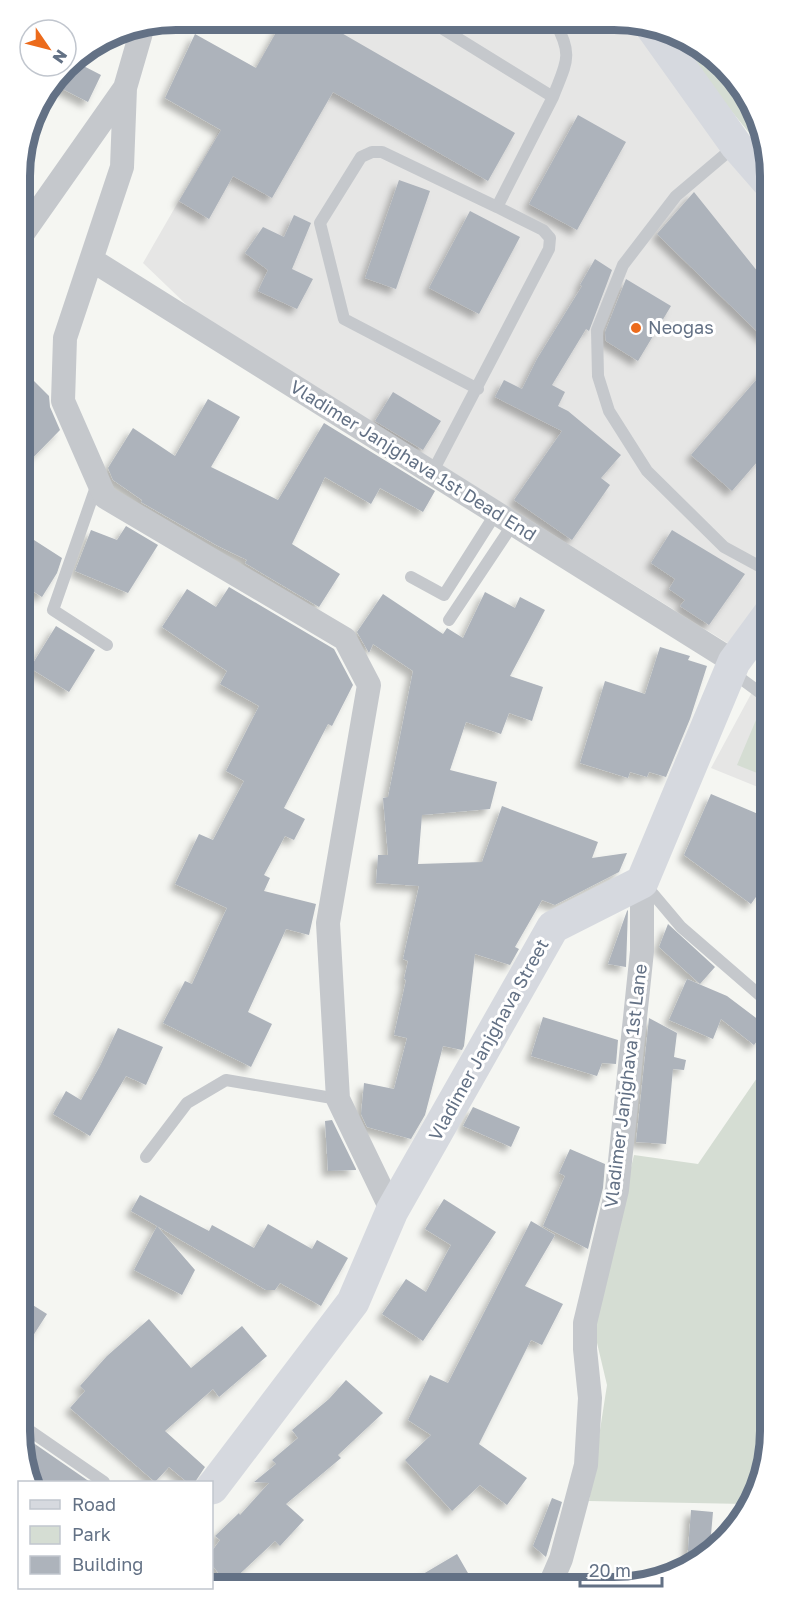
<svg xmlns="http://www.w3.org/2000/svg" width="790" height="1607" font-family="'Golos Text',sans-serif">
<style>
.built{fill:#e6e6e5}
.green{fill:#d5ddd3}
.building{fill:#adb3bb;filter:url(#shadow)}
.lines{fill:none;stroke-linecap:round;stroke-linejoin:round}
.lane{stroke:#c5c8cc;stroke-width:12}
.street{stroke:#c5c8cc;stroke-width:24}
.secondary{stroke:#d6d9df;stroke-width:33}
.poi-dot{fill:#ec6b1c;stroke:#fff;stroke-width:2}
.labels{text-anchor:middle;stroke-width:6;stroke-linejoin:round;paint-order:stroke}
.poi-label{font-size:18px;fill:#637185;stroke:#fff;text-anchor:start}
.street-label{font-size:18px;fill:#637185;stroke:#fff}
.rim{fill:none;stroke:#637185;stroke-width:8}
</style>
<defs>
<filter id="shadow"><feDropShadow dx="-5.5" dy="5.5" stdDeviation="3" flood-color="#0004"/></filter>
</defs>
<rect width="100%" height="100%" fill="#f5f6f2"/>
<!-- built -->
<path class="built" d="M283 20 644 22 770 199V591L729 644 192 310 143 263Z
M770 659V792L711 768Z"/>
<!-- green -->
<path class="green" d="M678 39 717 59 762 126 767 155 707 81Z
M756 720 770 726V778L737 765Z
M770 1059V1442L746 1504 589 1501 607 1385 593 1326 634 1155 698 1164Z"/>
<!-- building -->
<path class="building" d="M283 20H319L515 133 488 181 333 92 272 198 233 176 209 219 179 201 221 130 165 98 195 34 256 68Z
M72 60 101 75 88 102 53 84Z
M578 115 626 142 577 230 529 204Z
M399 180 430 191 396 289 365 278Z
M694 192 758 272 756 274 770 292V344L657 234Z
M470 211 520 237 479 314 429 288Z
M294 215 311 223 292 269 313 279 297 309 258 291 268 270 245 253 263 227 284 237Z
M595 259 612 270 589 331 586 329 552 385 565 392 558 406 568 411 621 455 601 478 610 485 572 540 514 500 562 431 495 397 504 380 522 389 537 359 582 286 580 285Z
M626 279 671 306 638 361 606 341 605 332Z
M770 364V447L732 491 691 455Z
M21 368 49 396 50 407 60 430 20 471Z
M393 392 441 421 423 450 375 421Z
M208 399 240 417 211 467 278 500 324 423 435 491 423 512 380 488 371 504 325 477 292 544 340 574 319 607 245 563 247 560 218 546 141 502 142 500 113 480 108 468 133 428 175 456Z
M126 526 158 545 128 593 75 571 91 530 117 540Z
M672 530 745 574 709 625 680 606 685 600 669 589 675 579 651 563Z
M20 531 62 558 57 573 42 597 20 583Z
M229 587 334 649 353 685 332 726 328 724 284 808 305 819 294 840 285 836 264 875 270 878 264 891 316 904 309 935 286 929 248 1012 272 1024 251 1067 163 1023 185 981 192 984 227 908 175 884 199 834 213 840 244 781 226 771 259 706 220 684 227 671 162 627 187 589 216 607Z
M485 592 515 608 520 597 545 610 510 676 543 687 532 721 509 713 501 734 466 722 450 770 497 782 490 809 422 815 418 864 482 862 502 806 598 842 592 858 627 853 619 872 555 905 542 900 515 947 519 949 510 965 475 954 464 1046 462 1050 443 1046 425 1115 411 1139 367 1127 361 1114 364 1083 394 1089 407 1038 394 1035 406 980 404 979 408 961 403 959 419 886 376 883 378 855H388L383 798 388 797 413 671 373 644 369 653 357 632 383 594 443 634 447 628 463 638Z
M56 626 95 650 69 692 30 668Z
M660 647 690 656 688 660 707 666 690 719 666 777 649 772 647 777 630 772 628 778 580 763 605 681 645 694Z
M711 794 770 819V877L751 904 684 855Z
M628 910 626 967 608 964 627 911Z
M668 924 715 967 700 984 659 947Z
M687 979 727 996 768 1027 754 1045 721 1019 713 1039 669 1020Z
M543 1017 618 1040 616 1064 602 1063 597 1076 531 1056Z
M649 1018 677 1033 674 1057 686 1060 684 1070 673 1069 666 1144 636 1142Z
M118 1028 163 1047 146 1085 126 1076 90 1136 53 1114 66 1091 81 1100 100 1066Z
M473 1107 520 1127 511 1147 463 1126Z
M332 1120 356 1169V1170L328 1171 325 1121Z
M570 1149 605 1164 603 1188 588 1249 543 1226 565 1176 559 1173Z
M140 1195 209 1231 212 1225 254 1248 268 1224 312 1249 317 1240 348 1258 321 1306 280 1283 275 1290H266L157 1226 195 1270 182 1295 134 1270 157 1226 131 1211Z
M444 1199 496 1232 423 1341 382 1314 406 1279 426 1292 451 1245 425 1229Z
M531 1221 555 1235 525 1286 563 1304 542 1345 531 1340 479 1444 527 1478 507 1505 480 1485 452 1511 405 1460 431 1435 408 1420 430 1375 448 1383Z
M20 1297 47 1314 20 1356Z
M149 1319 191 1368 242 1326 267 1356 219 1397 213 1389 165 1431 205 1467 195 1482H187L169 1467 155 1482 70 1408 85 1391 80 1386 107 1356Z
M346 1380 383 1413 338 1455 341 1458 286 1504 304 1520 280 1546 275 1541 228 1585 212 1565V1551L220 1540 215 1536 239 1513 240 1515 269 1483 254 1482 276 1464 272 1460 298 1438 292 1430 329 1399Z
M20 1435 32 1442 90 1482H29Z
M552 1498 562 1502 546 1557 533 1546Z
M691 1510 713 1512 710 1546 687 1563Z
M457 1554 476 1587H401Z"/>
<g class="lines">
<!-- lane -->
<path class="lane" d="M430 21 553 97 497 207 543 230 550 238 549 249 432 473
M553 97C566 63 574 56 555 22
M735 146 676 196 623 265 597 330 598 376 609 411 647 471 724 547 770 572
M478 389 344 319 320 223 361 157 372 152H382L497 207
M97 484 53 610 107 645
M411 577 444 595 496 513
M449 620 513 524
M732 672 770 700
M643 882 681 927 770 1004
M146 1157 187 1103 226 1080 338 1099
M20 1424 104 1482"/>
<!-- street -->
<path class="street" d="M125 88 122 167 65 338 63 401 105 497 345 639 369 685 328 923 338 1099 392 1211
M21 236 125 88 143 26
M92 260 734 662
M549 1587 561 1559 586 1465 590 1398 585 1349V1323L617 1190 642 951V882"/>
<!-- secondary -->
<path class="secondary" d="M651 26 736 145 770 184
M212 1488 353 1302 392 1211 553 927 642 882 734 662 770 613"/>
</g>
<!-- markers -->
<circle class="poi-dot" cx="636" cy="328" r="6"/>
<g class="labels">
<!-- poi labels -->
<g class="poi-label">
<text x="648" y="334">Neogas</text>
</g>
<!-- street labels -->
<g class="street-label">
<text transform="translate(413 461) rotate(32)" y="6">Vladimer Janjghava 1st Dead End</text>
<text transform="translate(489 1040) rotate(-61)" y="6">Vladimer Janjghava Street</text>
<text transform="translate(626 1086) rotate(-83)" y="6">Vladimer Janjghava 1st Lane</text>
</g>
</g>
<!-- crop -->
<path d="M0 0H790V1607H0ZM176 30H614A146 146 0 0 1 760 176V1431A146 146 0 0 1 614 1577H176A146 146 0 0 1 30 1431V176A146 146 0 0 1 176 30Z" fill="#fff" fill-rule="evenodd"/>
<path class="rim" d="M176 30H614A146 146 0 0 1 760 176V1431A146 146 0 0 1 614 1577H176A146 146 0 0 1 30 1431V176A146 146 0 0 1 176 30Z"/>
<!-- legend -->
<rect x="18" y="1481" width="195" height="108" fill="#ffffff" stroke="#c1c6ce" stroke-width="1.5"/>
<rect x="30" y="1500" width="30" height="9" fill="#d6d9df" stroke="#c1c6ce" stroke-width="1.5"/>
<text x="72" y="1511" font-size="18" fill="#637185">Road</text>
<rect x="30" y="1526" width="30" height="18" fill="#d5ddd3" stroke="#c1c6ce" stroke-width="1.5"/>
<text x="72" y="1541" font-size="18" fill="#637185">Park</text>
<rect x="30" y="1556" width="30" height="18" fill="#adb3bb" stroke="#c1c6ce" stroke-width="1.5"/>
<text x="72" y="1571" font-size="18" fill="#637185">Building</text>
<!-- north arrow -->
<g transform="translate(48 48) rotate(125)"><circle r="28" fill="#ffffff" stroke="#c1c6ce" stroke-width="1.5"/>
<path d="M0-4.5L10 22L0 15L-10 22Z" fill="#ec6b1c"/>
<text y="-9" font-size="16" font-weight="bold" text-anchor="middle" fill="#637185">N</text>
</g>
<!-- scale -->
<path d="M580 1577v9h82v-9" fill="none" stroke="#637185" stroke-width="3"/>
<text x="589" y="1577" font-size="18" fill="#637185" stroke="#ffffff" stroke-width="4.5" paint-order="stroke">20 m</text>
</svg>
